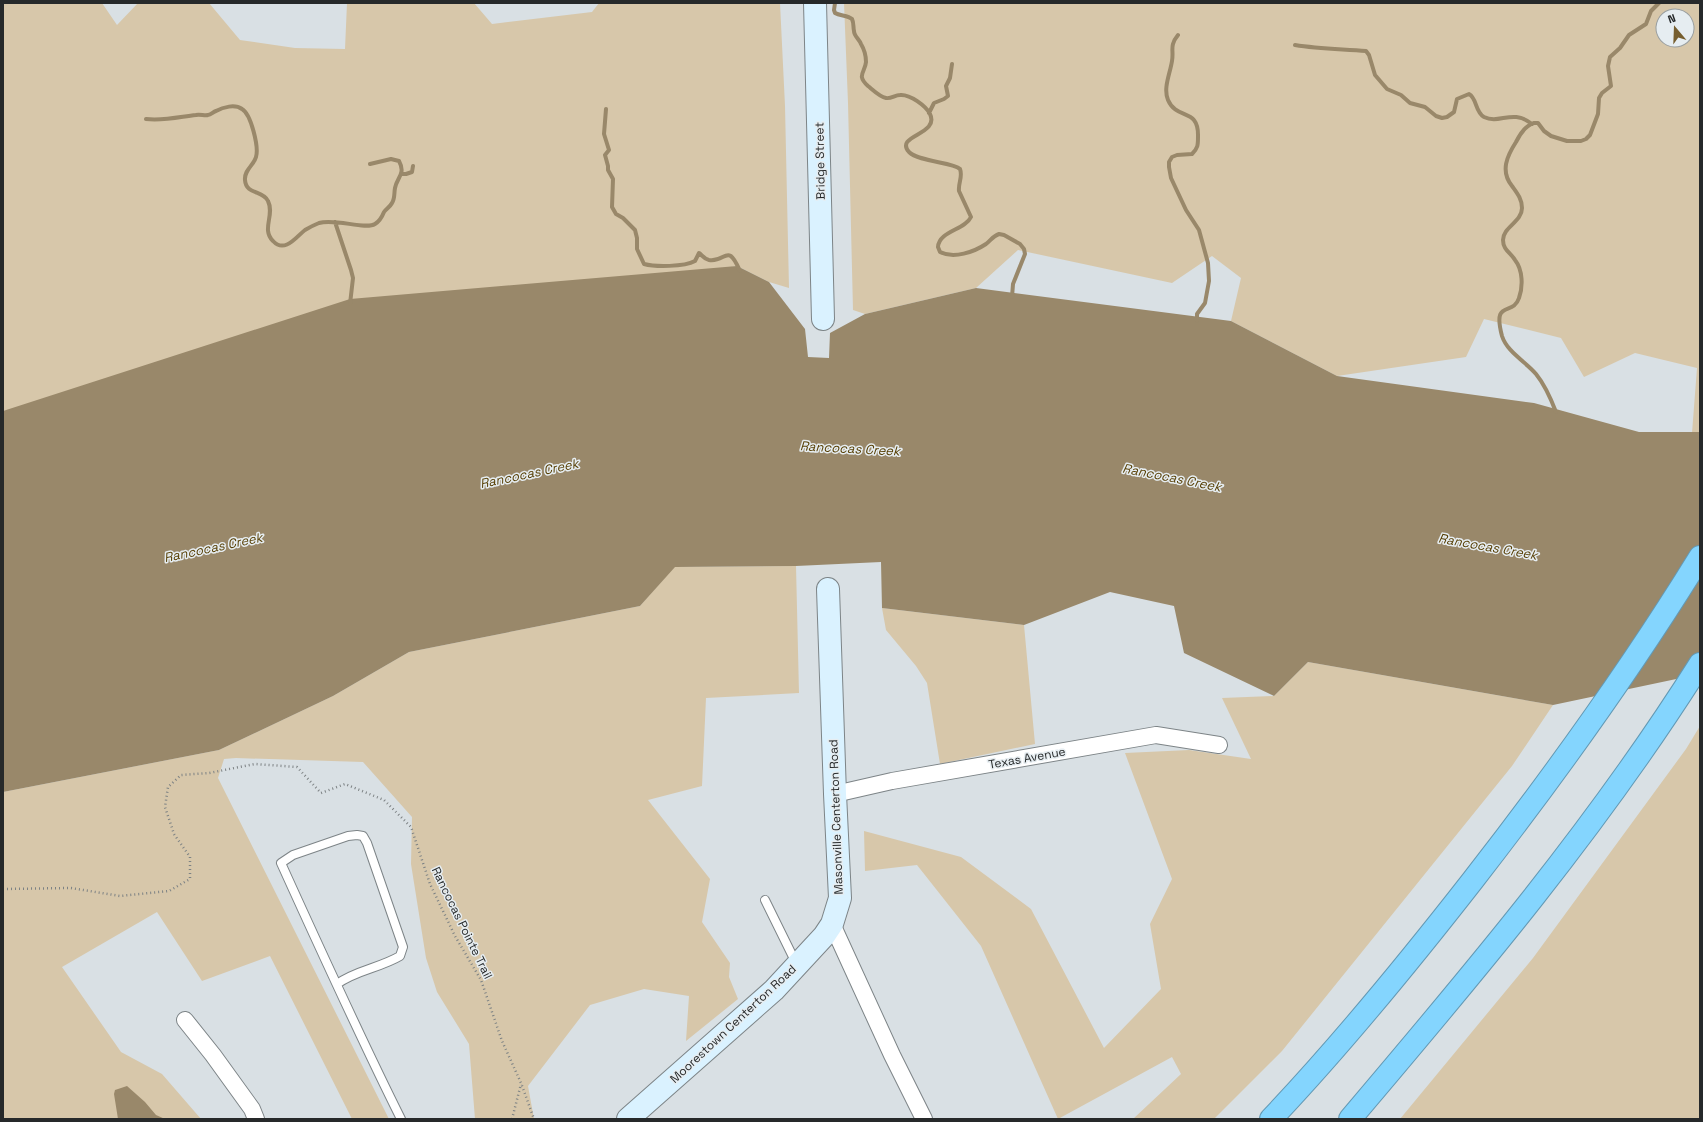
<svg xmlns="http://www.w3.org/2000/svg" width="1703" height="1122" font-family="'Space Grotesk',sans-serif">
<style>
.green{fill:#d7c7aa;fill-rule:evenodd}
.water{fill:#99886a}
.lines{fill:none;stroke-linecap:round;stroke-linejoin:round}
.stream{stroke:#99886a;stroke-width:4}
.lane-casing{stroke:#7d8487;stroke-width:10}
.street-casing{stroke:#7d8487;stroke-width:18}
.secondary-casing{stroke:#7d8487;stroke-width:24}
.highway-casing{stroke:#6399b4;stroke-width:24}
.path{stroke:#7d8284;stroke-width:2.5;stroke-dasharray:1 3;stroke-linecap:butt}
.lane{stroke:#fff;stroke-width:8}
.street{stroke:#fff;stroke-width:16}
.secondary{stroke:#daf2ff;stroke-width:22}
.highway{stroke:#84d5fe;stroke-width:22}
.labels{text-anchor:middle;stroke-width:3;stroke-linejoin:round;paint-order:stroke}
.street-label{font-size:12px;fill:#26292a;stroke:#e6edf1}
.water-label{font-size:13px;font-style:italic;fill:#573f04;stroke:#e6edf1}
</style>
<rect width="100%" height="100%" fill="#d9e0e4"/>
<!-- green -->
<path class="green" d="M3 3H102L117 25 138 3H209L240 40 295 48 345 49 347 3H474L492 24 592 12 599 3H780L785 106 789 288 769 282 737 266 3 411Z
M844 3H1700V432L1692 433 1697 368 1635 353 1584 377 1561 338 1484 319 1466 357 1337 376 1231 321 1241 278 1212 256 1172 283 1018 250 976 288 865 314 853 310 848 103ZM1663 16H1687V40H1663Z
M796 566 799 693 706 698 702 786 648 800 710 879 702 922 730 963 729 977 738 999 686 1041 689 996 644 989 590 1005 528 1086 534 1119H475L469 1044 437 992 426 958 411 864 412 817 363 762 236 758 224 759 218 778 389 1119H352L270 956 202 981 157 912 62 967 121 1052 162 1074 201 1119H3V792L219 750 333 696 409 652 640 606 674 567Z
M882 608 1024 625 1035 744 940 764 927 683 916 666 886 630Z
M1308 662 1553 705 1512 766 1282 1051 1214 1119H1133L1181 1074 1172 1057 1058 1119 981 946 917 865 865 871 864 831 961 857 1031 909 1104 1048 1161 989 1150 924 1172 879 1125 753 1189 750 1251 759 1222 698 1274 696Z
M1700 726V1119H1400L1533 958 1686 749Z"/>
<!-- water -->
<path class="water" d="M737 266 769 282 805 329 808 357 829 358 830 333 865 314 976 288 1231 321 1337 376 1534 403 1639 432H1700V674L1553 705 1308 662 1274 696 1184 653 1174 606 1110 592 1024 625 882 608 881 562 796 566 675 567 640 606 409 652 333 696 219 750 3 792V411L350 299Z
M127 1086 145 1102 156 1115 165 1119H118L114 1094 115 1090Z"/>
<g class="lines">
<!-- stream -->
<path class="stream" d="M835 3 834 10 835 13C840 16 848 15 852 19 854 23 853 27 854 31 854 36 859 39 861 44 864 49 866 57 866 62 865 73 856 75 868 86 873 90 880 97 886 98 891 99 895 95 900 95 910 94 926 106 930 114 940 135 894 135 909 152 919 162 953 162 960 169 963 177 958 183 959 191L971 217C965 230 939 231 938 247L940 252C954 259 974 252 986 244 991 240 993 236 999 234L1004 235 1020 244 1024 249 1025 254 1013 284 1012 297
M1178 35C1169 46 1174 50 1172 61 1170 74 1163 88 1168 100 1177 121 1199 107 1198 137 1198 145 1198 148 1192 154L1177 155 1172 157 1169 162V167L1171 178 1186 210 1199 230 1208 263 1209 281 1205 303 1197 314V321
M1295 45C1319 49 1342 49 1366 51L1369 55 1375 75 1387 89 1401 95 1410 103 1425 107 1436 116 1442 118 1447 117 1454 112 1457 99 1469 94C1477 98 1475 112 1484 117 1500 125 1512 108 1532 124
M606 109 604 134 609 150 605 155 608 166V170L613 179 612 207 616 214 623 218 635 230 637 238V249L644 264C655 267 684 267 695 261L699 253C702 255 704 259 709 260 726 263 727 241 740 271
M929 113 934 103 944 99 948 96 946 86 950 78 952 64
M146 119C164 121 179 117 196 115 200 114 205 116 208 115 211 115 213 112 216 111 223 107 235 104 242 109 251 114 259 147 256 157 254 165 244 170 245 180 246 195 263 190 268 201 275 215 261 229 273 241 285 254 297 236 305 230 310 227 314 225 319 223 335 218 365 230 375 224 380 221 382 217 384 212 386 209 390 207 392 203 395 199 394 193 395 188 397 177 406 174 399 161L391 159 370 164
M401 174H406L412 172 413 166
M335 222 351 270 353 278 350 304
M1556 412C1551 399 1545 385 1536 374 1526 362 1507 352 1502 336 1492 298 1513 317 1519 298 1523 287 1523 270 1515 260 1511 253 1503 250 1503 240 1503 227 1522 222 1522 208 1522 199 1517 193 1512 186 1500 171 1507 156 1516 142 1520 134 1526 125 1534 123H1538L1544 131 1551 136 1567 141H1581L1586 139 1590 135 1598 114 1599 98 1602 93 1611 86 1608 66 1610 57 1620 48 1629 35 1646 24 1651 11 1659 3"/>
<!-- lane casing -->
<g class="lane-casing">
<path id="lane" d="M765 900 797 965
M337 984C356 970 380 968 400 956L403 947 367 843 363 836 357 835 348 836 293 855 281 863C320 949 359 1035 401 1119"/>
</g>
<!-- street casing -->
<g class="street-casing">
<path id="street" d="M835 794 892 781 1156 735 1219 745
M832 924 892 1055 924 1119
M185 1020 213 1055 252 1109 256 1119"/>
</g>
<!-- secondary casing -->
<g class="secondary-casing">
<path id="secondary" d="M815 3 823 319
M628 1119 774 990 824 936 832 924 840 898 835 794 828 589"/>
</g>
<!-- highway casing -->
<g class="highway-casing">
<path id="highway" d="M1271 1119C1343 1043 1409 962 1473 880 1554 776 1631 669 1700 557
M1350 1119C1474 973 1598 826 1700 664"/>
</g>
<!-- path -->
<path class="path" d="M3 889 71 888 120 896 169 891 190 879V857L174 834 165 807 168 787 181 775 209 773 255 764 297 767 321 793 345 784 384 800 411 827 430 884 455 936 481 980 502 1041 521 1083 534 1119
M512 1119 521 1084"/>
<!-- lane -->
<use href="#lane" class="lane"/>
<!-- street -->
<use href="#street" class="street"/>
<!-- secondary -->
<use href="#secondary" class="secondary"/>
<!-- highway -->
<use href="#highway" class="highway"/>
</g>
<g class="labels">
<!-- street labels -->
<g class="street-label">
<text transform="translate(820 161) rotate(-91)" y="4">Bridge Street</text>
<text transform="translate(1027 758) rotate(-10)" y="4">Texas Avenue</text>
<text transform="translate(836 817) rotate(-92)" y="4">Masonville Centerton Road</text>
<text transform="translate(462 923) rotate(64)" y="4">Rancocas Pointe Trail</text>
<text transform="translate(733 1024) rotate(-43)" y="4">Moorestown Centerton Road</text>
</g>
<!-- water labels -->
<g class="water-label">
<text transform="translate(850 448) rotate(3)" y="5">Rancocas Creek</text>
<text transform="translate(529 473) rotate(-12)" y="5">Rancocas Creek</text>
<text transform="translate(1172 477) rotate(11)" y="5">Rancocas Creek</text>
<text transform="translate(1488 546) rotate(10)" y="5">Rancocas Creek</text>
<text transform="translate(213 547) rotate(-12)" y="5">Rancocas Creek</text>
</g>
</g>
<!-- border -->
<rect width="1703" height="1122" fill="none" stroke="#26292a" stroke-width="8"/>
<!-- north arrow -->
<g transform="translate(1675 28) rotate(341)"><circle r="19" fill="#e6edf1" stroke="#999fa1"/>
<path d="M0-3L7 15L0 10L-7 15Z" fill="#765e2f"/>
<text y="-6" font-size="11" font-weight="bold" text-anchor="middle" fill="#26292a">N</text>
</g>
</svg>
